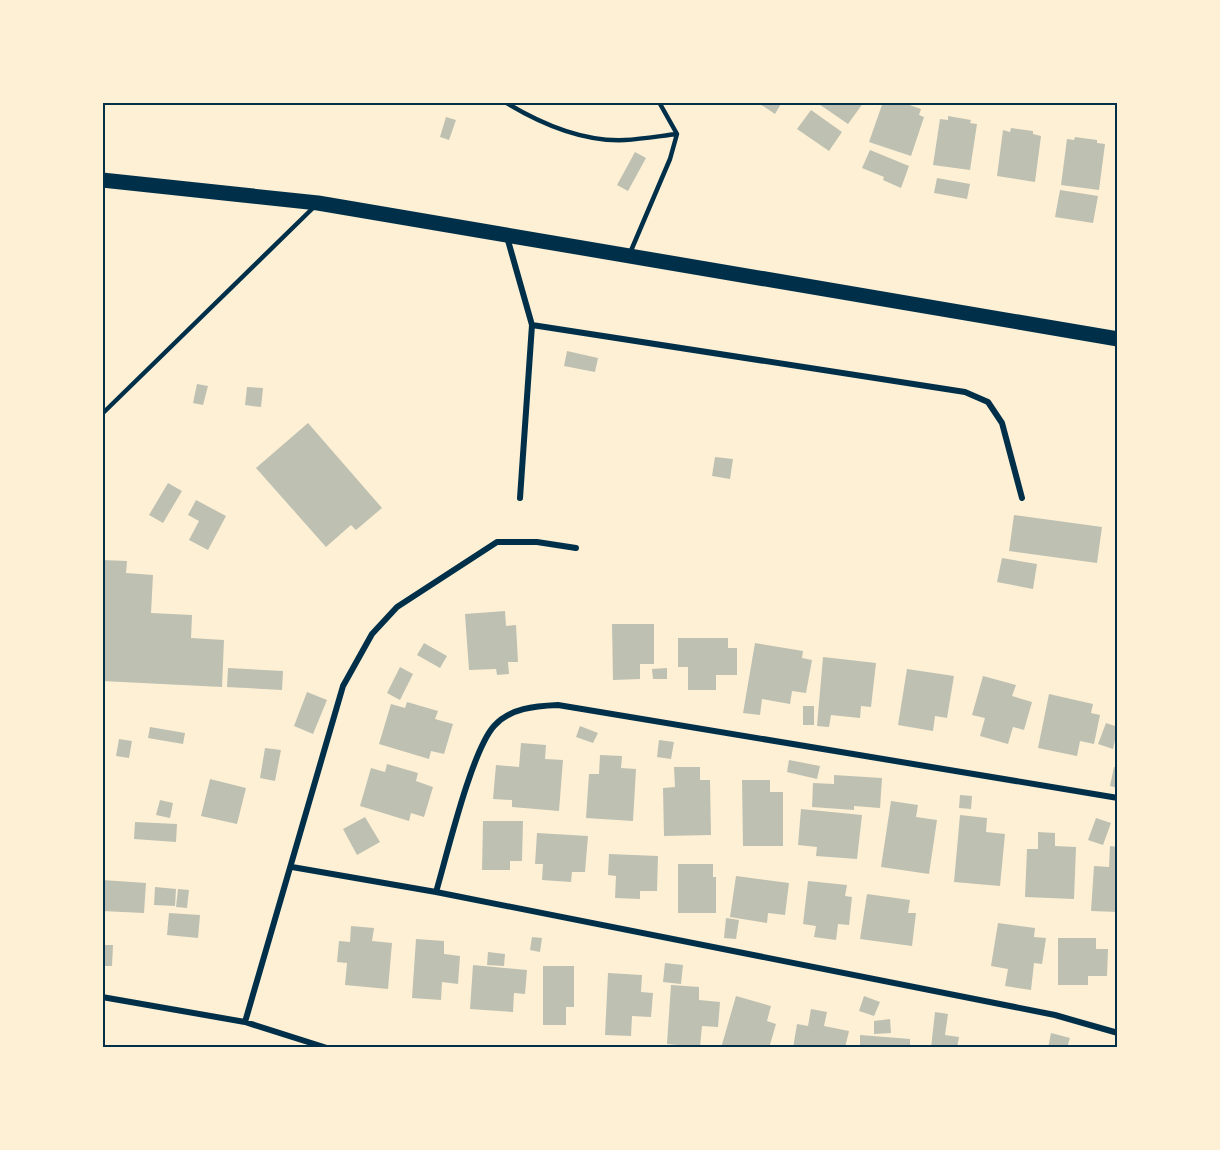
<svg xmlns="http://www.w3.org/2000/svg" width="1220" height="1150" font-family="Rubik,sans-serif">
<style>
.building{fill:#bec0b2}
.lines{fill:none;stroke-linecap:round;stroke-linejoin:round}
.service{stroke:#003049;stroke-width:4.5}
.minor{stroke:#003049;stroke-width:6}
.primary{stroke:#003049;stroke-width:15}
.neatline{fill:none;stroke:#003049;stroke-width:2}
</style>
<rect width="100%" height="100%" fill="#fdf0d5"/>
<!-- building -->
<path class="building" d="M757 102H782L775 114Z
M816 102H864L848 124Z
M883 102H901L921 109 919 115 924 117 911 156 869 142Z
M811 110 842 132 829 151 797 129Z
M948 116 971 120 970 123 977 124 970 170 933 165 940 119 948 120Z
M446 117 456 120 449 140 440 137Z
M1011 128 1033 131V134L1041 136 1035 182 997 176 1003 130 1010 132Z
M1075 137 1097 140V143L1105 144 1099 190 1061 185 1067 139 1074 140Z
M870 150 909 166 901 188 883 180 884 177 862 168Z
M635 152 646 158 628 191 617 185Z
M937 178 970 184 967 199 934 193Z
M1060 190 1098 196 1093 223 1055 217Z
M567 351 598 358 595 372 564 366Z
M197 384 208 386 203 405 193 403Z
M247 387 263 388 261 407 245 405Z
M308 423 382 508 356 530 351 525 326 547 256 468Z
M715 457 733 459 730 479 712 476Z
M168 483 182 491 163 523 149 515Z
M196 500 226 516 208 550 189 540 199 521 188 515Z
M1014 515 1102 527 1097 563 1009 551Z
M1002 558 1037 564 1033 589 997 582Z
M102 560 127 561 126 573 153 575 151 613 192 615 191 638 224 640 222 687 102 681Z
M505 611 506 626 516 625 518 662H508L509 674 497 675 496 669 469 670 465 614Z
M612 624H654V664H640V679L613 680Z
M678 638H728V648H737V675H716V690H688V667H678Z
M424 643 447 656 440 668 417 655Z
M755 643 803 651 802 658 812 660 806 693 792 691 790 704 762 699 760 715 743 713Z
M823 657 876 663 871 707 861 706 860 718 831 715 829 727 817 726Z
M400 667 413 674 400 700 387 693Z
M228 668 283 671 282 690 227 687Z
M667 668V679H653L652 669Z
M907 669 954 676 947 718 935 716 933 731 898 725Z
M983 676 1016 685 1012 696 1032 702 1024 730 1013 727 1008 744 980 736 985 718 972 715Z
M307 692 327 700 313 734 294 726Z
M1049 694 1093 704 1091 713 1100 715 1094 744 1080 741 1077 756 1038 748Z
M407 702 438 711 435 719 453 724 444 754 431 751 429 759 379 744 391 704 405 708Z
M803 706H814V725H803Z
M1106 723 1118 727 1113 749 1098 744Z
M580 726 598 733 593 743 576 737Z
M150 727 185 733 183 744 148 738Z
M119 739 132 741 129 758 116 756Z
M659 740 674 742 671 759 657 757Z
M521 743 546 745 545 759 563 760 559 811 512 807V800L493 799 496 765 519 767Z
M265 748 281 750 275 781 260 778Z
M600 755 622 756 621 768 636 769 633 821 586 818 589 774H599Z
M789 760 820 766 817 779 787 772Z
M387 764 418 773 416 781 433 787 424 817 411 813 409 821 360 806 371 768 385 772Z
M674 767H700V780H710L711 835 664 836 663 788 675 787Z
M1114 767 1118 768V788L1110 786Z
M834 775 882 778 880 808 854 806V810L812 807 813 783 834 784Z
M210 779 246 788 237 824 201 816Z
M742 780H770V792H783V846H743Z
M960 795 972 796 971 809 959 808Z
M160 800 173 803 170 818 156 815Z
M891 801 918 805 916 817 937 820 929 874 881 867Z
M801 809 862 815 857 859 816 856 817 847 798 845Z
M960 815 987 818 986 832 1005 834 1000 886 954 882Z
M365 817 380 842 357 855 343 829Z
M1096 818 1111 823 1103 845 1088 840Z
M483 821H523L522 861H510V870H482Z
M135 822 177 824 176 842 134 839Z
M1038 832 1055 833V846L1076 847 1074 899 1025 897 1027 849H1038Z
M537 833 588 836 585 872H572L571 882 542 880 543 864H535Z
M1110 846 1118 847V912L1091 911 1094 866 1109 867Z
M609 854 658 856 657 891H640V899L615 898 616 876 608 875Z
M678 864H713V877H716V913H678Z
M736 876 789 883 785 915 768 913 767 923 730 917Z
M102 880 146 883 144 913 102 911Z
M808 881 847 885 845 896 852 897 849 925 838 924 836 940 814 937 816 926 803 924Z
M155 887 176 889 175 906 154 905Z
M178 889 189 890 187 908 176 907Z
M867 894 910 900 908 913H916L912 946 860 939Z
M169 913 200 915 198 938 167 935Z
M726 918 739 920 736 939 724 938Z
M998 923 1035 928 1034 937 1046 938 1042 964 1034 963 1031 990 1005 986 1008 969 991 966Z
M351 926 374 928 372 941 392 943 388 989 345 985 347 963 337 962 339 941 350 942Z
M532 937 542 938 540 952 530 950Z
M1058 938H1096V949H1108L1107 976H1088V985H1058Z
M416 939 444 941V954L460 956 458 984 442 982 441 1000 412 998Z
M102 945H113L112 966H102Z
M488 952 505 954 504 966 487 965Z
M665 963 683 965 681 984 663 982Z
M473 965 527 970 525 994 514 993 513 1012 470 1009Z
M543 966H574V1007H566V1025H543Z
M608 973 642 975 641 992 653 993 651 1017 632 1016 631 1036 605 1035Z
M671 985 699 987V1000L720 1002 718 1027 702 1026 700 1047 667 1044Z
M736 996 771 1006 767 1021 776 1024 769 1048H721Z
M864 996 880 1002 874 1016 859 1011Z
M811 1009 827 1012 824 1026 849 1031 845 1048H793L797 1024 808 1026Z
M935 1012 948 1014 945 1035 959 1037 957 1048H931Z
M890 1019 891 1033 874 1034V1021Z
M1051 1033 1070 1038 1067 1048H1048Z
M860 1035 910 1039V1048H860Z"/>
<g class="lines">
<!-- service -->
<path class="service" d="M505 102C541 124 582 142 625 140 642 139 660 136 677 134
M630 253 670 159 677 134 659 102
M102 414 315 206"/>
<!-- minor -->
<path class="minor" d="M507 237 532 325 520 498
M532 325 965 392 988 402 1002 423 1022 498
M292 867 436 892 1055 1015 1118 1033
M436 892C447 855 471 752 494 726 510 708 535 706 558 705L1118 798
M102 997 245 1022 327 1048
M245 1022 343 686 372 634 397 607 497 542H537L576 548"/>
<!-- primary -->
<path class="primary" d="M102 180 318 203 1118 339"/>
</g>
<!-- border -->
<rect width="1220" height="1150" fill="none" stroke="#fdf0d5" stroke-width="207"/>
<rect x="104" y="104" width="1012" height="942" class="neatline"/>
</svg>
